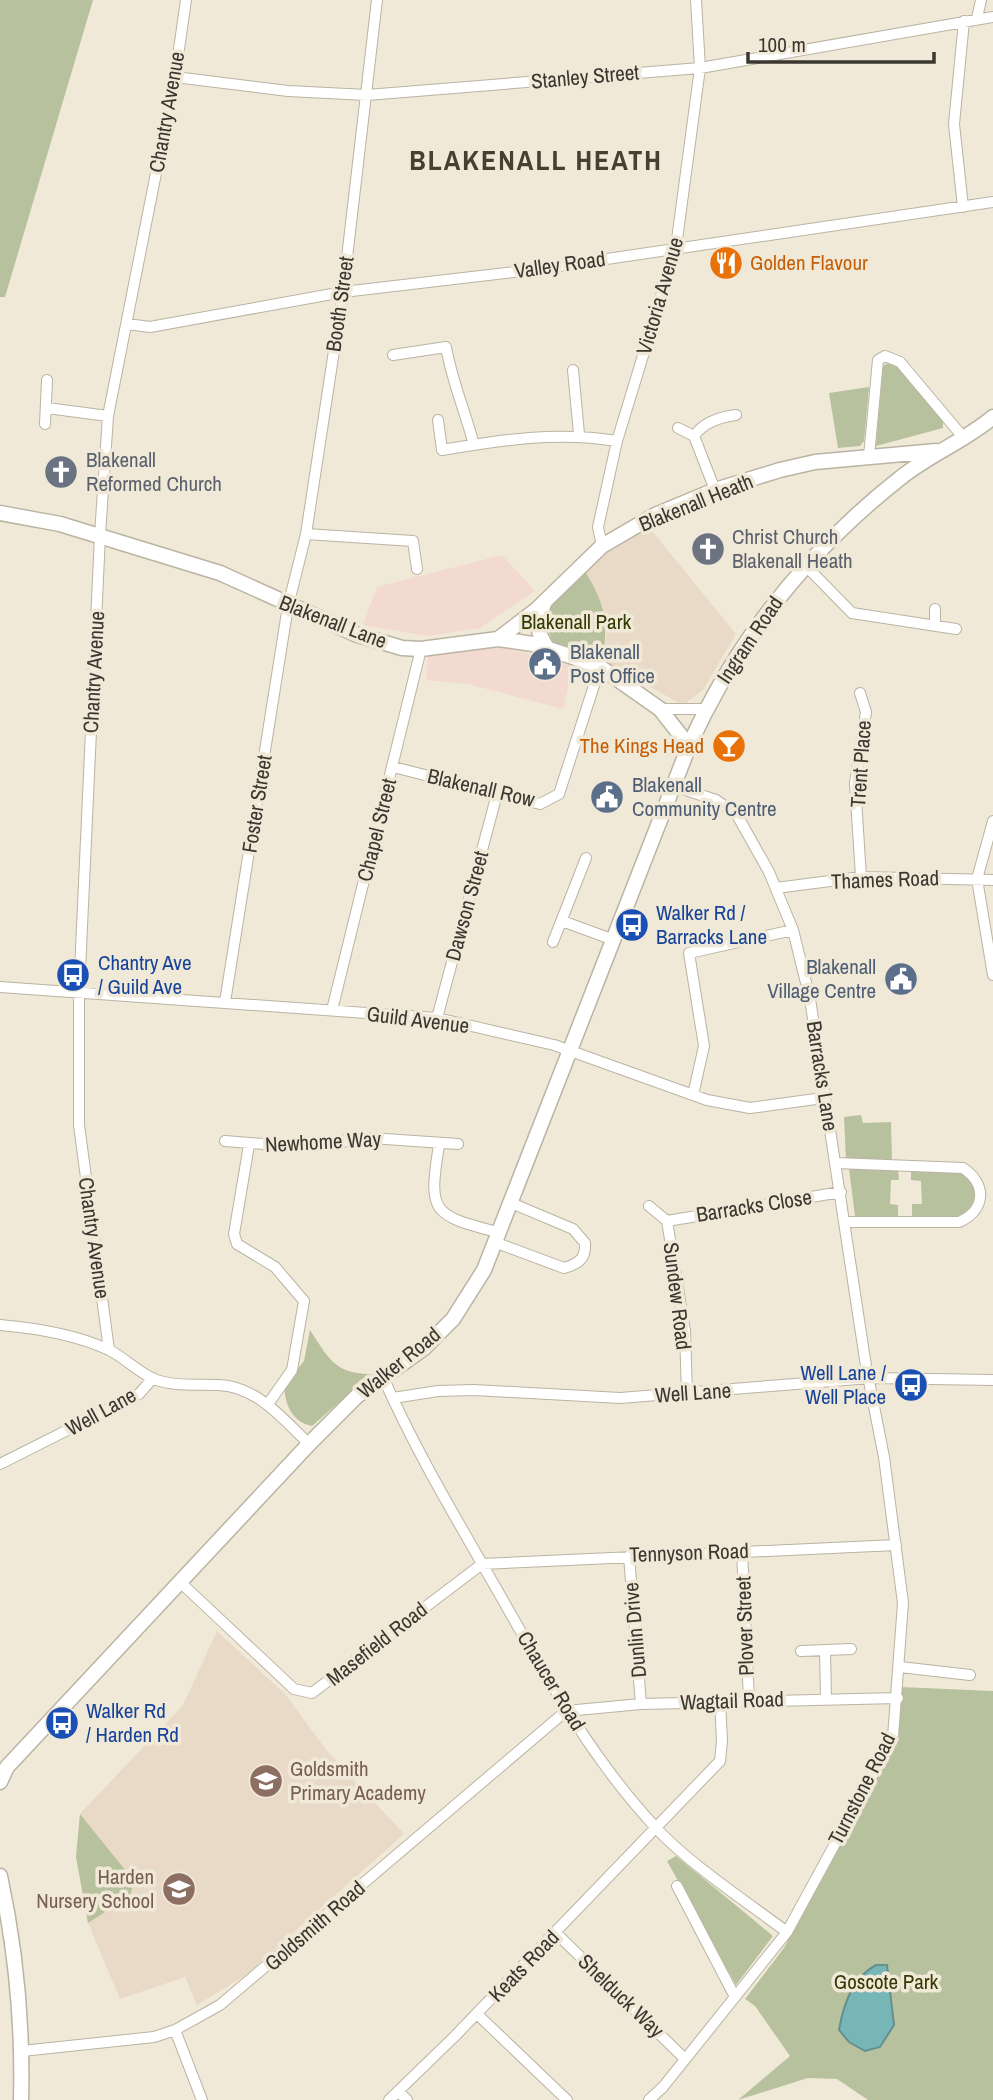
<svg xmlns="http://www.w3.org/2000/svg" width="993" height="2100" font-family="'Archivo Narrow',sans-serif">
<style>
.commercial{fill:#f2dad0}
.education{fill:#e8dac7}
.green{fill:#b8c19e}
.water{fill:#77b6b7;stroke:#65908f;stroke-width:2}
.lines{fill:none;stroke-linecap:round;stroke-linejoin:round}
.street-casing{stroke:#bbb3a3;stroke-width:12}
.secondary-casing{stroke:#bbb3a3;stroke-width:17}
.street{stroke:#fff;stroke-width:10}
.secondary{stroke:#fff;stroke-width:14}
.labels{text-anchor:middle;stroke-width:7;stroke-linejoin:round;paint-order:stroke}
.street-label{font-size:21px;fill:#3a3731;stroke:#f1e9d7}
.food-label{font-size:21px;fill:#c56008;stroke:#f1e9d7;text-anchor:start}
.worship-label{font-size:21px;fill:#5b616d;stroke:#f1e9d7;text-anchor:start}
.park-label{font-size:21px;fill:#323b04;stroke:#f1e9d7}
.service-label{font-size:21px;fill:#4e5e75;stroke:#f1e9d7;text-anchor:start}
.transit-label{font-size:21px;fill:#164399;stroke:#f1e9d7;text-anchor:start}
.education-label{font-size:21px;fill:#785e54;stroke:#f1e9d7;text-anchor:start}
.district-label{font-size:28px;font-weight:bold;letter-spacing:2px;fill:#474032;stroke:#f1e9d7}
</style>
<rect width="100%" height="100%" fill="#f1e9d7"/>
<!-- commercial -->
<path class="commercial" d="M502 555 535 591 480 628 427 636 363 625 377 587Z
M500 647 573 666 563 709 468 684 426 680 428 656Z"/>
<!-- education -->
<path class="education" d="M648 526 736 634 703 690 683 705 603 661 607 631 584 570 605 551Z
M217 1631 285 1694 327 1751 404 1834 246 1975 197 2005 185 1977 120 1999 88 1923 76 1857 80 1814 183 1705Z"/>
<!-- green -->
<path class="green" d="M0 0H93L5 297H0Z
M888 363 897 366 943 421V428L876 446 883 366Z
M869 387 864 441 860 446 838 448 829 393Z
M584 570C606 605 608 621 603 661L556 647C534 611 560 595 584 570Z
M861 1115 863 1123 891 1122 892 1160H846L844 1117Z
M849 1169H898L899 1180H891L890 1204 898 1205V1216H855Z
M911 1170 963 1172 977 1189 972 1209 958 1218 912 1217V1204H922L921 1181 911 1180Z
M310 1330C328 1357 334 1374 371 1374L312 1426C292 1422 285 1405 284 1385L304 1361Z
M900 1687 993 1691V2100H868L837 2079 808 2078 738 2100 790 2056 755 2006 745 1999 784 1948 893 1738Z
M80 1814 134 1881 130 1896 88 1923 76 1857Z
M676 1856 773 1936 736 1985 667 1861Z"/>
<!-- water -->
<path class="water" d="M876 1965H887L894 2025 880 2047 865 2051 849 2042 839 2030C843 2006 853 1977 876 1965Z"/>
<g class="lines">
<!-- street casing -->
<g class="street-casing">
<path id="street" d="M977 18 981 0
M175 77 288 91 367 95 700 68 993 17
M963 207 954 124 964 21
M127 324 150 327 343 292 532 270 993 202
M393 355 446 347C452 381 465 411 474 445
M573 370 579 434
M47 408 108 416
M438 420 442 450C501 440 557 431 617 441
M45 424 47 380
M678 428 694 436
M869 456 878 360 885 356 900 362 963 437
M715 490 694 436C704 422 719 417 736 415
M306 534 413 541 417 569
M602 546 598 527 617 441 676 247 700 68 696 0
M805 565 852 613 956 629
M935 626V609
M860 693 866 712 855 783 861 877
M660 709H706
M393 767 540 804 559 794 600 667
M993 821 977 879 993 975
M776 888 861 877 993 880
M562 921 614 940
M553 942 586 858
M0 987 437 1018 554 1045 707 1100 750 1108 823 1098
M225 1002 288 606 306 534 343 292 377 0
M332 1010 421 649
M437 1018 497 794
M693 1095 704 1046 689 953 793 930
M225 1141 301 1147 371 1138 458 1144
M249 1145 234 1234 237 1244 275 1267 304 1301 292 1370 268 1404
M439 1145C428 1213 432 1215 497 1232
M836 1163 963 1168C987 1184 986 1210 959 1222H846
M649 1206 667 1221 685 1331 687 1394
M667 1221 841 1192
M494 1242 564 1268C578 1264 586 1259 585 1243L573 1229 509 1202
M0 1325C35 1328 77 1335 109 1350 125 1358 138 1372 154 1379 175 1387 196 1384 218 1385 257 1386 283 1419 309 1444
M109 1350 79 1125V992L100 535 108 416 175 77 186 0
M383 1377C415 1450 456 1518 496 1588 544 1672 590 1758 658 1830 690 1864 748 1903 787 1932
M393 1398 438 1391 474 1390 620 1398 870 1378 993 1380
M0 1464 139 1394 153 1378
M742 1551 749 1700
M629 1556 641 1704
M179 1581 294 1689 312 1693 482 1564 896 1545
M825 1650 826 1699
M801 1651 851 1649
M900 1667 970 1675
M677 1886 735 1997
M556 1933 685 2059
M477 2014 567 2100
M175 2030 202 2100
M22 2051 154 2037 175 2030 220 2005 566 1711 641 1704 898 1698
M398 2091 407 2100
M389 2100 455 2036 720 1761 722 1741 720 1701
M649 2100 663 2087 787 1932 893 1737 903 1603 884 1457 866 1366 810 999 793 930 769 872 737 815 716 800 673 786"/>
</g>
<!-- secondary casing -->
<g class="secondary-casing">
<path id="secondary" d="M0 513 60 524 220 573 355 634 402 648 421 649 498 639 533 644 570 656 600 667 660 709 689 746
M544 604C536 623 536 632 548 649
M498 639 536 610 602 546 655 515 715 490 780 470 815 462 936 451
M0 1782 7 1767 309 1444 357 1396 424 1348 453 1319 484 1270 689 746C736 641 808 551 899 479 928 455 965 441 993 417
M0 1876C16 1950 23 2024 21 2100"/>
</g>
<!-- street -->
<use href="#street" class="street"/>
<!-- secondary -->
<use href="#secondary" class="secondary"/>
</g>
<!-- icons -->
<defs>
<g id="restaurant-disc" transform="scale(1.75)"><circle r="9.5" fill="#e8710a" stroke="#f1e9d7"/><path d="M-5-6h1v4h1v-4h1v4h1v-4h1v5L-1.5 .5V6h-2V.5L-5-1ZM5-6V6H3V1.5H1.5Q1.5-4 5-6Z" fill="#fff"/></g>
<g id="church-disc" transform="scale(1.75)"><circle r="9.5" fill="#6b7280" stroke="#f1e9d7"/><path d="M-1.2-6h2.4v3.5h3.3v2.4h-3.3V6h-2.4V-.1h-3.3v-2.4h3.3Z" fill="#fff"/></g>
<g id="civic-disc" transform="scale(1.75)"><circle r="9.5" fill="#5c6f8a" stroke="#f1e9d7"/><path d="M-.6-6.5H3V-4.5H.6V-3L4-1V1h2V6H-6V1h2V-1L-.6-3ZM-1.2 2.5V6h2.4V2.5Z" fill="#fff"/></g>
<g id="bar-disc" transform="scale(1.75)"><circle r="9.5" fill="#e8710a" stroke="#f1e9d7"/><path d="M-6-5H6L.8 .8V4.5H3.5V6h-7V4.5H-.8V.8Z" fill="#fff"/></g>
<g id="bus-disc" transform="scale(1.75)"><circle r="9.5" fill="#1a4fb4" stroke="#f1e9d7"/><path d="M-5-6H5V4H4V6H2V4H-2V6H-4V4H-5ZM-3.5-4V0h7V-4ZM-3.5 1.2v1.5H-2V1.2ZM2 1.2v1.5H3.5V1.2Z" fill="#fff"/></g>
<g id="school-disc" transform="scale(1.75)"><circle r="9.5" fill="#8d6e63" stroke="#f1e9d7"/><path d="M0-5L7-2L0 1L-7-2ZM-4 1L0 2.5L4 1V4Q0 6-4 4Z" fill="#fff"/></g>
</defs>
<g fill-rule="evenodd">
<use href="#restaurant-disc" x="726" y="263"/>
<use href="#church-disc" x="61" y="472"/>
<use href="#church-disc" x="708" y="549"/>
<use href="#civic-disc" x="545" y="664"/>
<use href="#bar-disc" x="729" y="746"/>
<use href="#civic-disc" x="607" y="797"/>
<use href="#bus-disc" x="632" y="925"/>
<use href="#bus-disc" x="73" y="975"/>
<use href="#civic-disc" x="901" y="979"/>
<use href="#bus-disc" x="911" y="1385"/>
<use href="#bus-disc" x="62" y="1723"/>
<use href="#school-disc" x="266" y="1781"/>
<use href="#school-disc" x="179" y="1889"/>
</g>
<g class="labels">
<!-- street labels -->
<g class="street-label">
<text transform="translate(585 77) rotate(-5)" y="7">Stanley Street</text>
<text transform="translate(167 112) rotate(-80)" y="7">Chantry Avenue</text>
<text transform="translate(560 265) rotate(-8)" y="7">Valley Road</text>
<text transform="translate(660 296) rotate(-74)" y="7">Victoria Avenue</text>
<text transform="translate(340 304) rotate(-82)" y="7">Booth Street</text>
<text transform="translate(696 503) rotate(-22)" y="7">Blakenall Heath</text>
<text transform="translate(333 622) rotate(21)" y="7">Blakenall Lane</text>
<text transform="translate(750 640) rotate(-56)" y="7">Ingram Road</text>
<text transform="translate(94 672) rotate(-87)" y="7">Chantry Avenue</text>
<text transform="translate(861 764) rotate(-86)" y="7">Trent Place</text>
<text transform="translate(481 788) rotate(13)" y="7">Blakenall Row</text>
<text transform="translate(257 804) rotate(-81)" y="7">Foster Street</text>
<text transform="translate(377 830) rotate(-76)" y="7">Chapel Street</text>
<text transform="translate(885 880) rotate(-2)" y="7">Thames Road</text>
<text transform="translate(467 906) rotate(-75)" y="7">Dawson Street</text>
<text transform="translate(418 1020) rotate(7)" y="7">Guild Avenue</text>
<text transform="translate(822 1076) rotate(81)" y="7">Barracks Lane</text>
<text transform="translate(323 1142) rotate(-3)" y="7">Newhome Way</text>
<text transform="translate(754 1206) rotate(-9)" y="7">Barracks Close</text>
<text transform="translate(94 1238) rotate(82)" y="7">Chantry Avenue</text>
<text transform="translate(677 1296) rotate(83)" y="7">Sundew Road</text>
<text transform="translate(399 1363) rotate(-39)" y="7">Walker Road</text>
<text transform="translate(693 1393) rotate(-4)" y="7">Well Lane</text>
<text transform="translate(101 1412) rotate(-29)" y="7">Well Lane</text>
<text transform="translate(689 1553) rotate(-2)" y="7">Tennyson Road</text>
<text transform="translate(745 1626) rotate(-92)" y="7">Plover Street</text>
<text transform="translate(635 1630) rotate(-95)" y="7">Dunlin Drive</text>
<text transform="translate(377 1644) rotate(-38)" y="7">Masefield Road</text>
<text transform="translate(551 1681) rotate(59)" y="7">Chaucer Road</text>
<text transform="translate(732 1701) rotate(-2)" y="7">Wagtail Road</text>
<text transform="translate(862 1789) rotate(-63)" y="7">Turnstone Road</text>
<text transform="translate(315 1926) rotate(-41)" y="7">Goldsmith Road</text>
<text transform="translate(524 1966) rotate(-46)" y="7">Keats Road</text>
<text transform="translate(621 1996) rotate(44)" y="7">Shelduck Way</text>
</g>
<!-- food labels -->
<g class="food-label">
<text x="750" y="270">Golden Flavour</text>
<text x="704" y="753" text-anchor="end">The Kings Head</text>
</g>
<!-- worship labels -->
<g class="worship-label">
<text x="86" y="467">Blakenall<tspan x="86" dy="24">Reformed Church</tspan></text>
<text x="732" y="544">Christ Church<tspan x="732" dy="24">Blakenall Heath</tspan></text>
</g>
<!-- park labels -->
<g class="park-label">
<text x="576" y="629">Blakenall Park</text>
<text x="886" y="1989">Goscote Park</text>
</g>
<!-- service labels -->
<g class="service-label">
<text x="570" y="659">Blakenall<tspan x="570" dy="24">Post Office</tspan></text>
<text x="632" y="792">Blakenall<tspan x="632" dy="24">Community Centre</tspan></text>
<text x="876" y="974" text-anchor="end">Blakenall<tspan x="876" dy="24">Village Centre</tspan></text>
</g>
<!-- transit labels -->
<g class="transit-label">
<text x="656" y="920">Walker Rd /<tspan x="656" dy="24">Barracks Lane</tspan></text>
<text x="98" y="970">Chantry Ave<tspan x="98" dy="24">/ Guild Ave</tspan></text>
<text x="886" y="1380" text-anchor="end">Well Lane /<tspan x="886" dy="24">Well Place</tspan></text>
<text x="86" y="1718">Walker Rd<tspan x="86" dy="24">/ Harden Rd</tspan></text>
</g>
<!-- education labels -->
<g class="education-label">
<text x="290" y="1776">Goldsmith<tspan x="290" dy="24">Primary Academy</tspan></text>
<text x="154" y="1884" text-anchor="end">Harden<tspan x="154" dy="24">Nursery School</tspan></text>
</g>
<!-- district labels -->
<g class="district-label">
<text x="536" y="170">BLAKENALL HEATH</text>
</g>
</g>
<!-- scale -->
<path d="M748 52v10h186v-10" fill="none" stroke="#3a3731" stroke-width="3.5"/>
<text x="758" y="52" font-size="21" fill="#3a3731" stroke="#f1e9d7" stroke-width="5" paint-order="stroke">100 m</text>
</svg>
